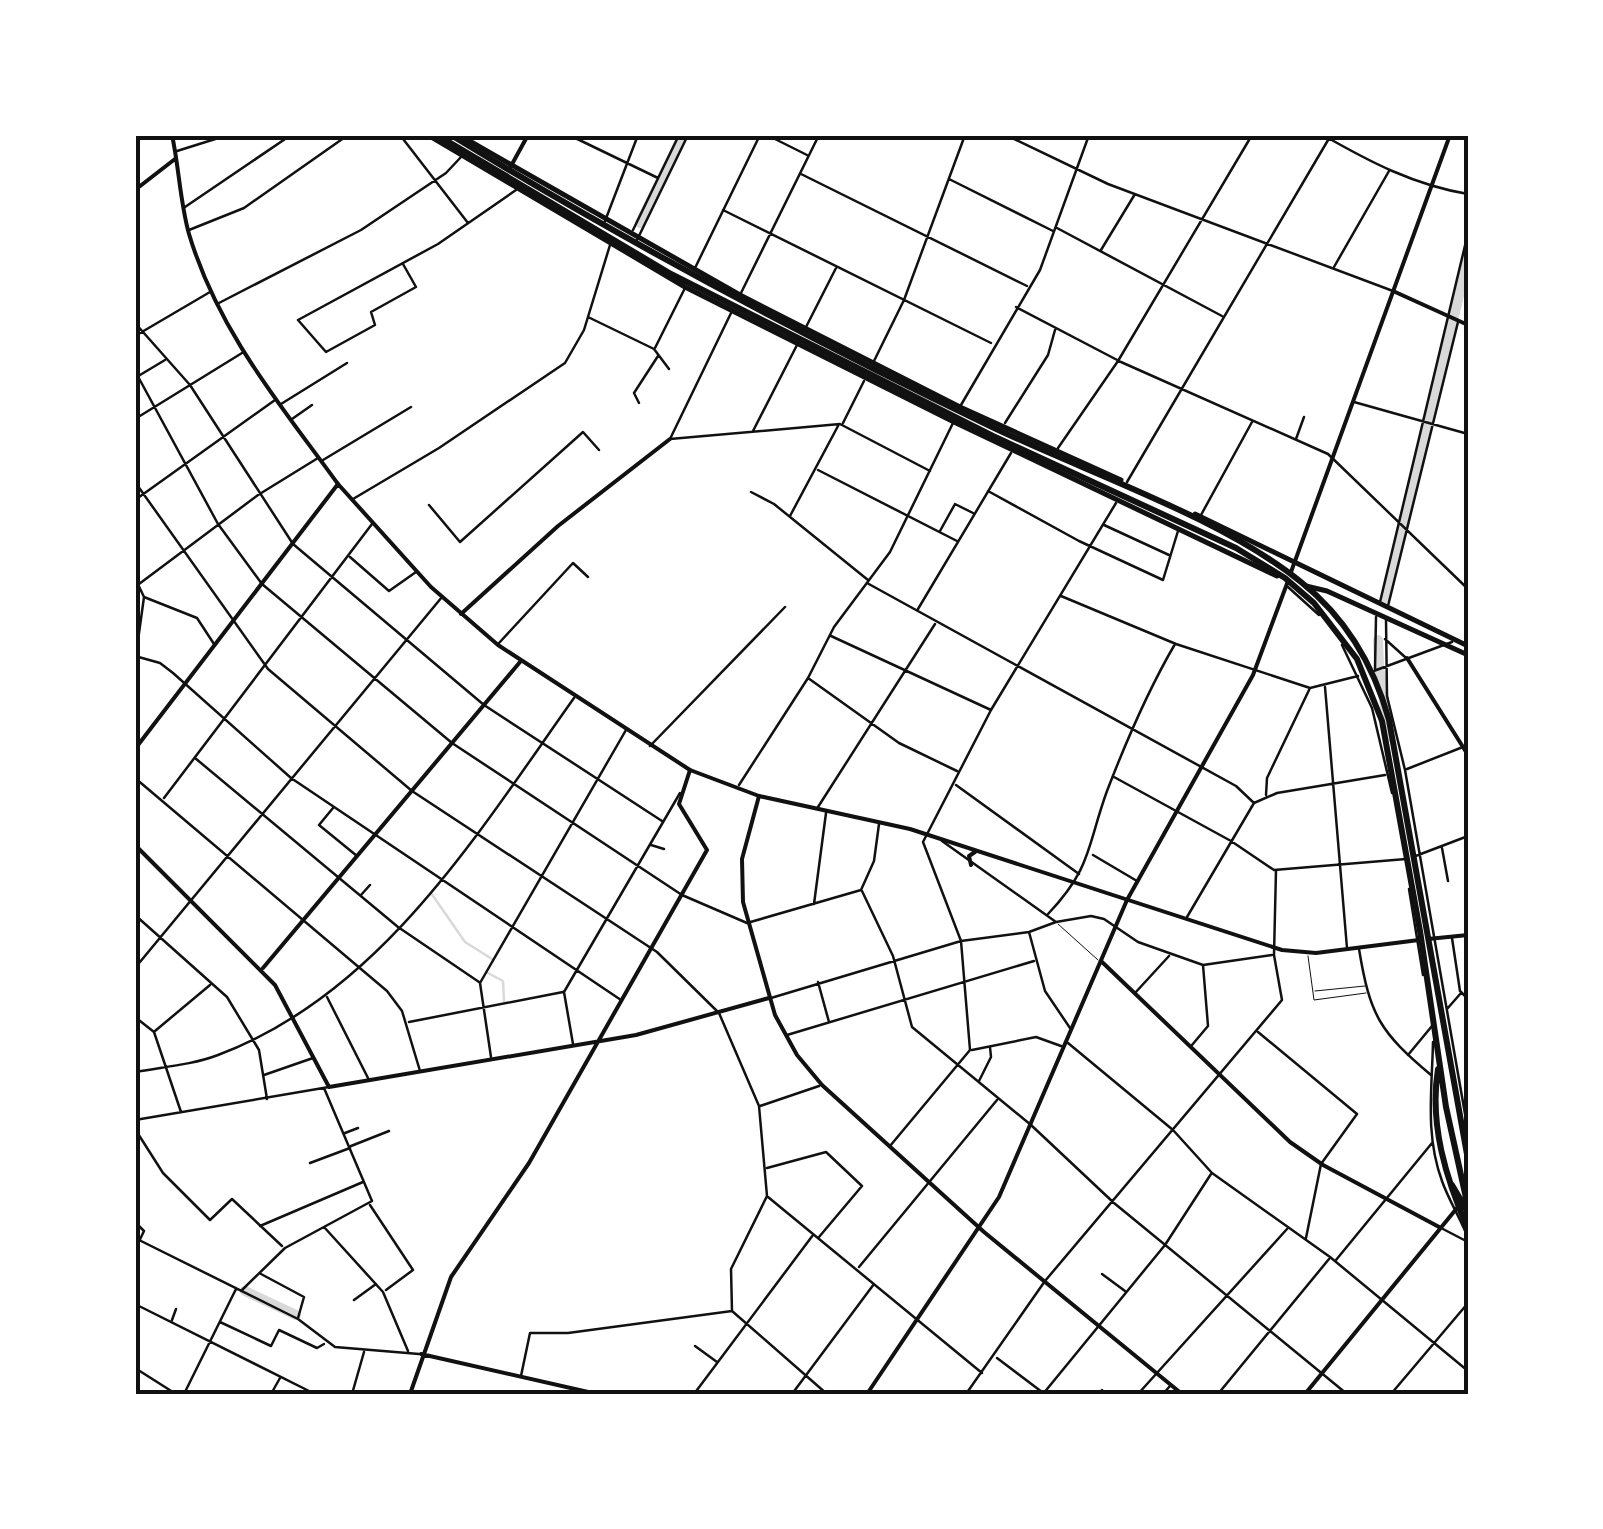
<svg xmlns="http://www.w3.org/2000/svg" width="1603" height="1529" font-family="Rubik,sans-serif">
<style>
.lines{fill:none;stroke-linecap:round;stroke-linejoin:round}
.stream{stroke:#d9d9d9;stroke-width:2.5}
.river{stroke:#d9d9d9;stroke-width:10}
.service{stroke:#111;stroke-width:1}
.minor{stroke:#111;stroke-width:2.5}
.tertiary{stroke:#111;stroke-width:4}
.secondary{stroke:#111;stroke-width:4}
.trunk{stroke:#111;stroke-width:5}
.motorway{stroke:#111;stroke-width:6}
.neatline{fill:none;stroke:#111;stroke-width:4}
</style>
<rect width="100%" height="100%" fill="#fff"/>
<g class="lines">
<!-- stream -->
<path class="stream" d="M431 893 465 942 492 959
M488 973 503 981 504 1001"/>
<!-- river -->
<path class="river" d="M640 223 683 135
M1386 598 1468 258
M1378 640 1379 664
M1380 672 1389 737
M245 1291 296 1315"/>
<!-- service -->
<path class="service" d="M1058 924 1098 960
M1308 956 1314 1000 1366 993
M1315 991 1365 986"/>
<!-- minor -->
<path class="minor" d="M400 135 468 223
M569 135 658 178
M767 135 807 155
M1006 135 1108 184 1393 291
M1323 135C1370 162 1414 185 1468 194
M177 151 228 135
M801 174 1027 286
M949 179 1053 231
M185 207 291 135
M723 210 991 343
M605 221 638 135
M1057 228 1222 316
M189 230 244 208 348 135
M633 230 679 135
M637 240 688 135
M1101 250 1135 194
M403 264 416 287 371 312 375 325 326 352 298 320 438 244 516 190
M1334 267 1389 171
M695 268 760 135
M740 295 819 135
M217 304 361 230 446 173 461 157
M1016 307 1121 362 1328 454 1468 589
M732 311 670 439 840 424 930 471
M588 317 654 349 669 369
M135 323 190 385 293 544 484 705 662 821
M806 327 836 268
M135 336 210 292
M655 348 685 288
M874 361 904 300 965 135
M135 371 218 524 262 584 452 743 682 895 747 923 861 890 874 861 879 824
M135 378 165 360
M1354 402 1468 434
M639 403 634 393 658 356
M281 404 347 363
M961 405 1040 270 1089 135
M135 419 242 353
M292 419 312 405
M843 423 864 381
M1005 423 1048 355 1055 330
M753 431 797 345
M1296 439 1304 417
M1058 448 1118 361 1252 135
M323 460 411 407
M818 470 957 541
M135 482 268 669 412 791 657 952 719 1013 759 1106 767 1196 731 1269 732 1311
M1127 482 1331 135
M988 491 1079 541 1163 580 1178 531
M751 492 774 504 868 580
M353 499 439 448 565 363 584 330 610 245
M135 500 275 400
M429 505 460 542 583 432 599 450
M1201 515 1252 422
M790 516 838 426
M1104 525 1169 555
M940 531 955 504 973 513
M350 557 389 591 416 572
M135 578 144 597 135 662
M867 583 1236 786 1254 803
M135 587 258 495 318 458
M1288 587 1319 615
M1061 596 1176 644 1310 688 1358 676
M144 597 197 618 214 644
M1380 602 1468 233
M1388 606 1458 322
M918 609 1011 453
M1386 619 1387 696 1405 770 1468 1131
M831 636 991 710
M1385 639 1405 657
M499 643 573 563 588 577
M1342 645 1372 708 1392 793
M135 656 160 663 173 673 291 778 621 1000
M1375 669 1376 617
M1371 672 1452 642
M808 678 899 743 957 771
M1325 687 1347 948
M650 746 785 607
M195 758 398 927 479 982
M1407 769 1468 745
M1114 777 1231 841 1274 870 1406 859
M135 778 387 991 402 1011 420 1071
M739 785 808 678 834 627 890 552 953 423
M956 785 1079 874
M1467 786 1468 785
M1266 795 1267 778 1310 688
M164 798 372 524
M818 807 935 624
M333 808 319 825 357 856
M942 841 1056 922 1091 916 1104 919 1138 942 1203 965 1272 955
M651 845 664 849
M1442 848 1448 881
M1093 855 1137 881
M1413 857 1468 836
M1409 889 1423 975
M862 891 893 956 912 1027 1031 1125 1114 1203 1347 1394
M361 895 370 885
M814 904 826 813
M1048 914C1092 868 1087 846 1107 791 1127 739 1147 692 1175 644
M135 915 227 997 259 1050 267 1099
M1187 917 1254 803 1277 793 1385 775
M1029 932 1045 991 1070 1028
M1452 938 1460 991 1468 999
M1359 949C1370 1016 1380 1032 1431 1075
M135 968 442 597
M818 982 829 1022
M1135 993 1169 956
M327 997 368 1078
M771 998 961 941 1029 932 1056 922
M1447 1009 1461 993
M135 1017 154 1032 181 1112
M409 1022 563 992
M155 1031 210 985
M1258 1032 1357 1114 1321 1164 1306 1238
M787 1035 1034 961
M1433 1042C1432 1090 1425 1135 1442 1181 1449 1201 1461 1219 1468 1238
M1068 1043 1173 1130 1212 1173 1330 1257 1468 1371
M573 1044 564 992 680 793
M1192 1045 1208 1026 1203 965
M972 1050 1036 1037 1061 1046
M1408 1055 1432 1026
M491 1057 480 983 626 730
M135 1072C162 1067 192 1065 218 1055 381 994 478 833 574 698
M264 1075 313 1058
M979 1081 991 1057 990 1047
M760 1106 819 1086
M135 1120 329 1087
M135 1129 163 1173 210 1220 232 1199 282 1246
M345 1133 358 1128
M351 1146 389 1131
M890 1146 970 1050 961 941 923 842 991 710 1116 503
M310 1163 350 1148
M767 1168 826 1152 862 1186 819 1237
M768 1197 982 1373
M370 1205 413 1270 386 1290
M135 1222 144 1231 135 1250
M260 1226 363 1182
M324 1227 383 1292 408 1351
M1443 1229 1468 1242
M135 1238 298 1319 335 1347 419 1354
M1336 1260 1432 1143
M859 1267 997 1100
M261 1274 304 1297 298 1318
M1102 1274 1125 1291
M241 1291 285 1248 372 1201 324 1088
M354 1300 376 1284
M135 1304 315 1394
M172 1320 176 1309
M220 1322 271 1346 279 1330 317 1348 324 1344
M695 1346 717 1362
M997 1358 1042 1392
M135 1368 176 1394
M521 1376 530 1333H568L732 1311 827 1394
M184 1394 236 1289
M271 1394 280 1378
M352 1394 364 1352
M694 1394 813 1235
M792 1394 874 1284
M966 1394 1045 1281 1282 1000 1274 955 1276 870
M1043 1394 1165 1245 1211 1174
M1099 1394 1102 1390
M1138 1394 1287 1229
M1163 1394 1170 1386
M1218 1394 1329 1259
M1391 1394 1468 1303"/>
<!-- tertiary -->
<path class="tertiary" d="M172 135C179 167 180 202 189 234 218 331 280 404 338 484
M511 166 528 135
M135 190 175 159
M1393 291 1468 325
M1291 572 1450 135
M461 614 558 526 670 439
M1407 658 1468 755
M759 796 742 859 743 902 775 1015 797 1055 822 1085 984 1232 1182 1394
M135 845 275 985 329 1087 636 1035 769 998
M1101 961 1290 1142 1323 1165 1441 1228
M263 968 520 662
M421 1354 597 1394
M410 1394 451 1277 529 1163 707 850 679 804 690 770
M867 1394 999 1197 1127 900 1253 675 1288 581
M1305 1394 1457 1208"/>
<!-- secondary -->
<path class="secondary" d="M135 749 338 484 431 587 498 645 690 770 759 796 910 829 1282 950 1316 953 1419 940
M971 865 969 856 975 852
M1428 939 1468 935"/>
<!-- trunk -->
<path class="trunk" d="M428 135 685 287 954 422 1277 576
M459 135 740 295 960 407 1121 480
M1195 514 1468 646
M1306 586 1327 591 1468 655"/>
<!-- motorway -->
<path class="motorway" d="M437 135 671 274 993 436 1236 548 1285 578 1314 603 1357 659 1382 721 1420 931 1446 1107 1468 1207
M451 135C626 242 805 337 990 426 1085 472 1221 517 1301 582 1345 617 1374 666 1389 720L1468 1160
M1438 1069C1429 1124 1446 1179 1468 1229
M1452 1185 1468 1212"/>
</g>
<!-- border -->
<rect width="1603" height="1529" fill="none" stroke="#ffffff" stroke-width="275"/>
<rect x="138" y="138" width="1328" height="1254" class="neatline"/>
</svg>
